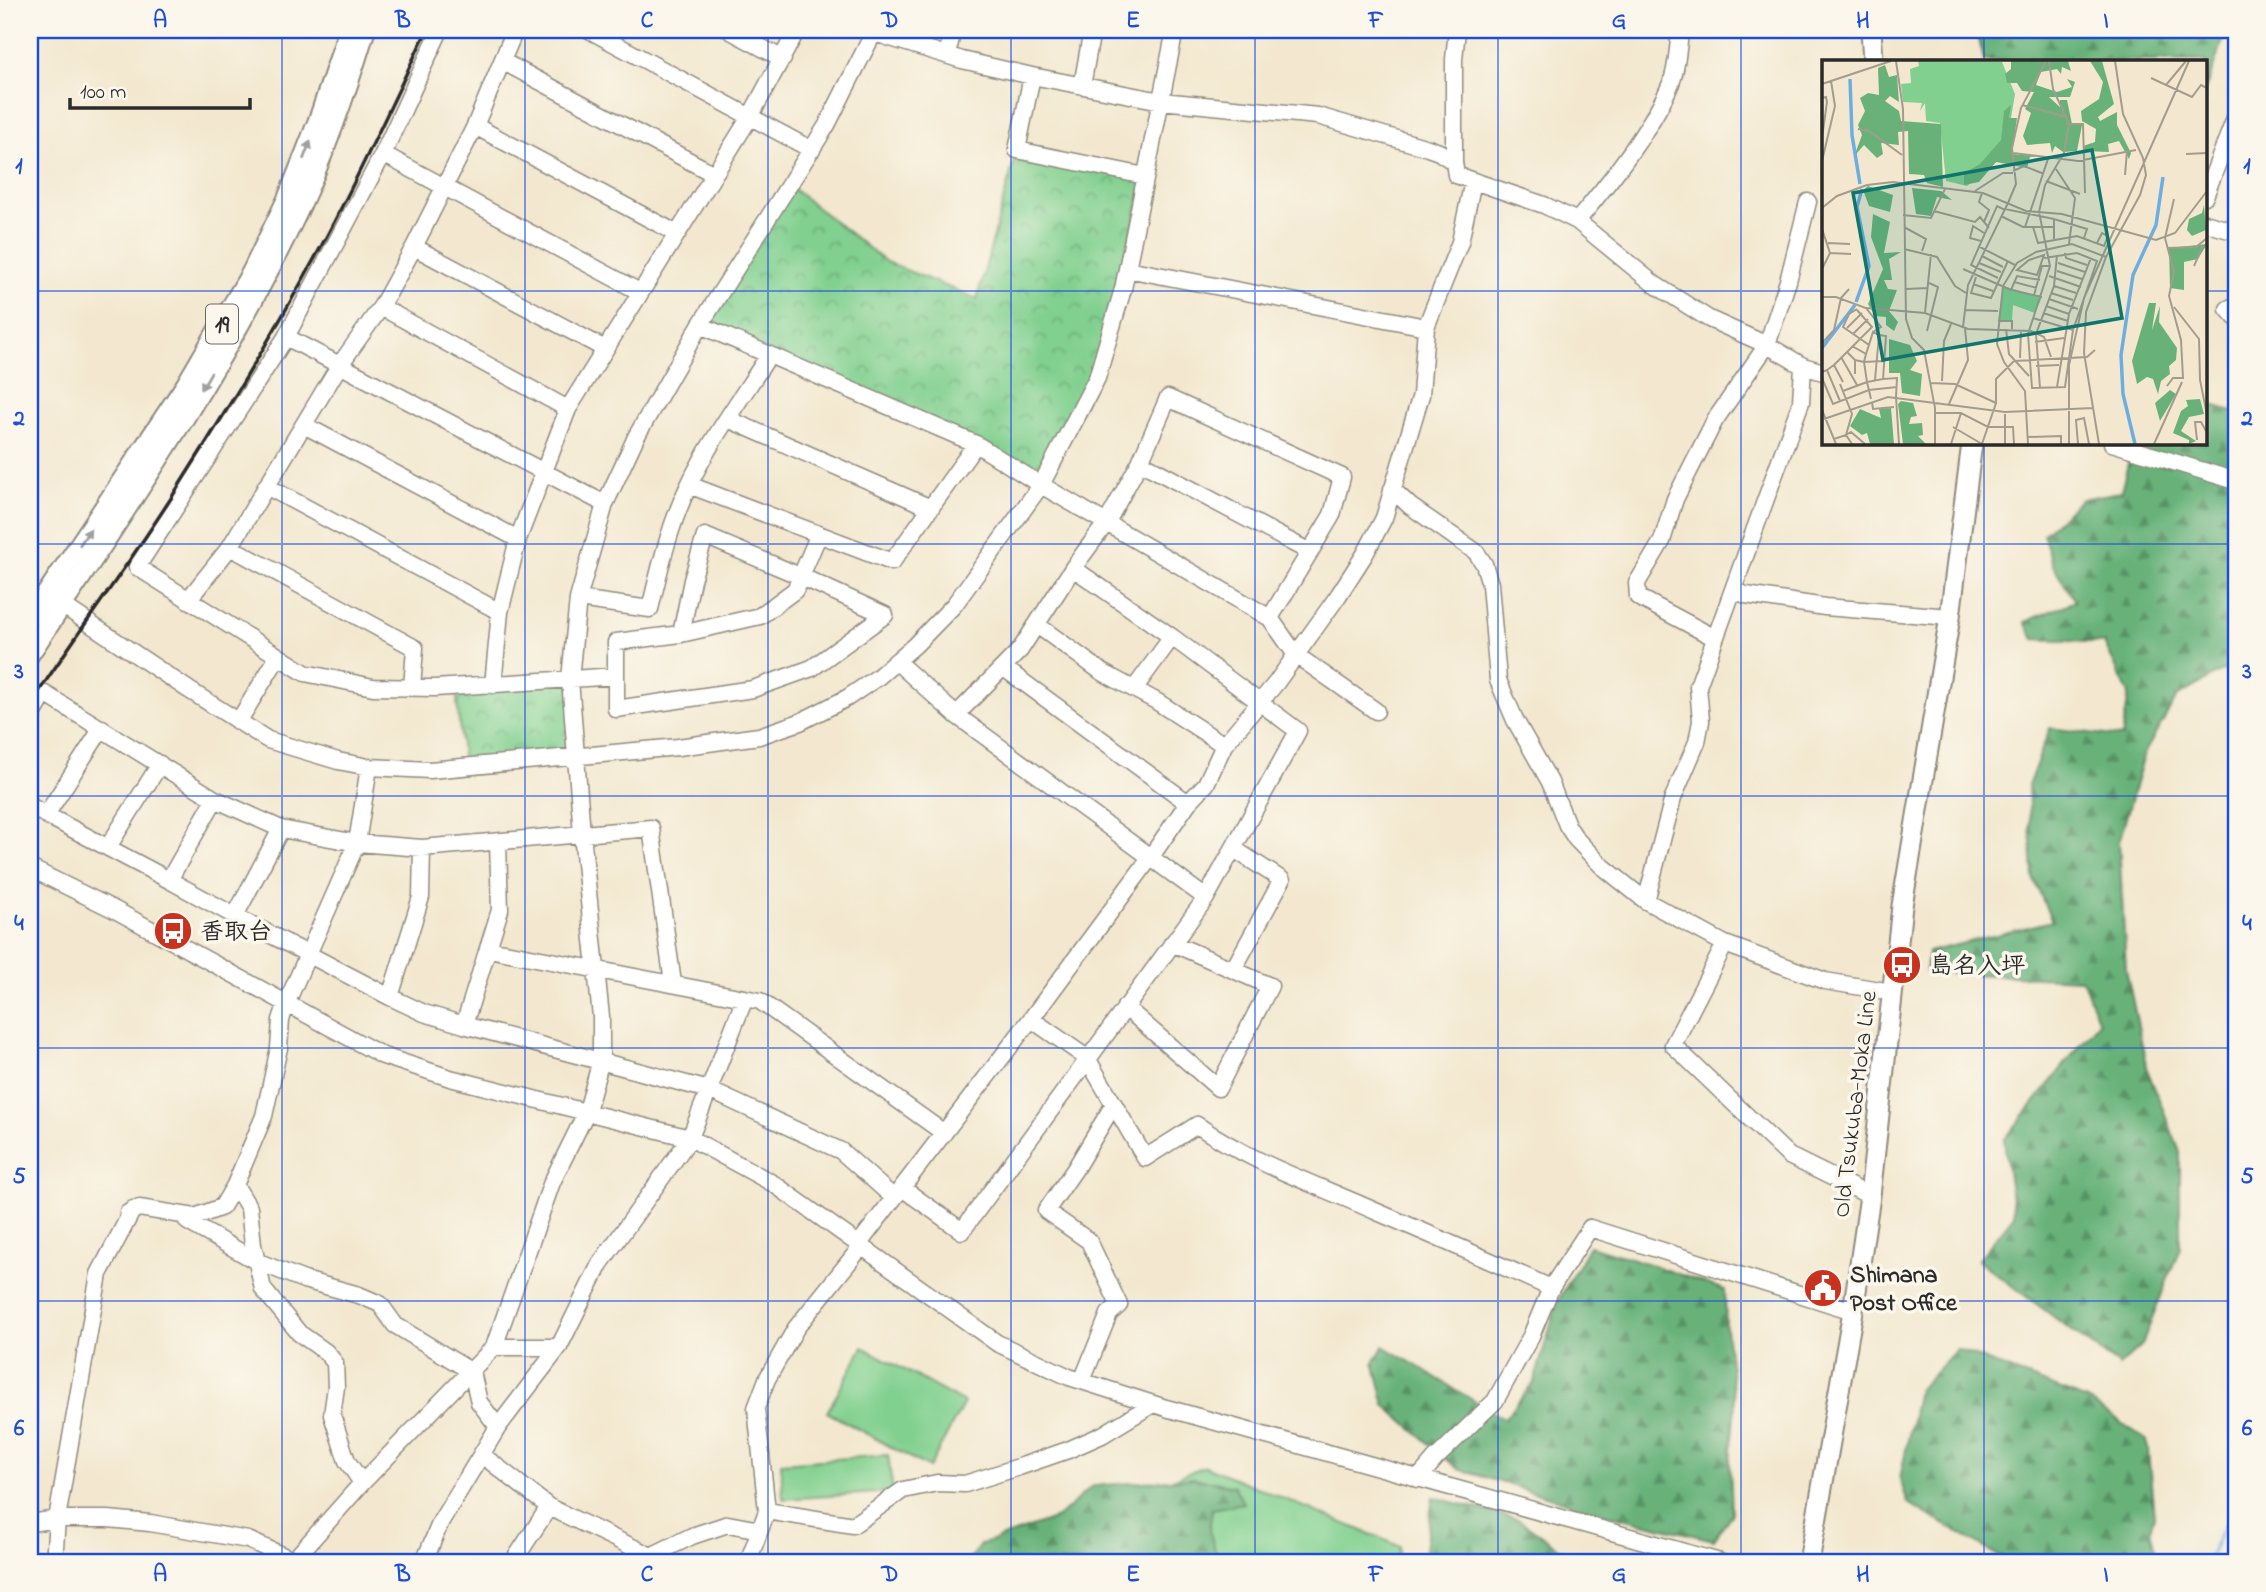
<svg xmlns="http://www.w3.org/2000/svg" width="2266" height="1592" font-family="'Indie Flower','Klee One',sans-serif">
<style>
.grass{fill:#81d08f;stroke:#567e5d;stroke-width:2}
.forest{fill:url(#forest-firs);stroke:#4a6e52;stroke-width:2}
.park{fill:url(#park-crowns);stroke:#567e5d;stroke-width:2}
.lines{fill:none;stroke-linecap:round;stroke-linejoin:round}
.stream{stroke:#6daee1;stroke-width:3.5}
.minor-casing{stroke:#8f8a7d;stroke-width:19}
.major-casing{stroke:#8f8a7d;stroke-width:23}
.minor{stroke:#fff;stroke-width:16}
.major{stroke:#fff;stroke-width:19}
.rail{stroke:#2b2b2b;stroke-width:3.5}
.oneway{fill:#a0a0a0}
.grid{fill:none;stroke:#1d4ed8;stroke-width:2;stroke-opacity:0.55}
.labels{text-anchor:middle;stroke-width:7;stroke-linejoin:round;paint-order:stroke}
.shield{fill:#fbf7ec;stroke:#696865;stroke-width:2}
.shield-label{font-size:23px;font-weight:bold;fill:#2b2b2b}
.poi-label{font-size:24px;font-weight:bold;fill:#2b2b2b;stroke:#fbf7ec;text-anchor:start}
.street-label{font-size:24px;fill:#2b2b2b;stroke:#fbf7ec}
.inset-river{fill:none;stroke:#6daee1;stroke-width:3.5}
.inset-road{fill:none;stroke:#a39c8d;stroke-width:2}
.view{fill:#0f766e;fill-opacity:0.15;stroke:#0f766e;stroke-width:3.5}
.inset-edge{fill:none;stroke:#2b2b2b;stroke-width:3.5}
.neatline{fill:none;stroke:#1d4ed8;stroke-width:2.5}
.grid-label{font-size:23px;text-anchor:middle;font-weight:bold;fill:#1d4ed8}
</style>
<defs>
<pattern id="forest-firs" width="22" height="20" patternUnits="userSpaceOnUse" patternTransform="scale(1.75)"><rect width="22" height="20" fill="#68b27a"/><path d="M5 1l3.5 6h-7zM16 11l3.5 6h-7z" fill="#569164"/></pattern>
<pattern id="park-crowns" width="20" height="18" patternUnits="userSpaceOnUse" patternTransform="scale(1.75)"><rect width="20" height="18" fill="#81d08f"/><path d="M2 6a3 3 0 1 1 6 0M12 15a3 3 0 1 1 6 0" fill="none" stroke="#6aa975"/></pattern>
</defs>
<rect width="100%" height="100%" fill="#fbf7ec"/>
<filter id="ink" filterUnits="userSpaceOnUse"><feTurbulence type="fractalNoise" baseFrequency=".0143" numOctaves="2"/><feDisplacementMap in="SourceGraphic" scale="14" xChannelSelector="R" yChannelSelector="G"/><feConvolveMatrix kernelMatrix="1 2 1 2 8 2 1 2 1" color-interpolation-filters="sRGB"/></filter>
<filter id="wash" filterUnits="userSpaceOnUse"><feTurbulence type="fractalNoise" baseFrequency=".00686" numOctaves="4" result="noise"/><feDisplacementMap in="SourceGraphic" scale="28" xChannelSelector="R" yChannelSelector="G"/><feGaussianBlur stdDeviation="1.57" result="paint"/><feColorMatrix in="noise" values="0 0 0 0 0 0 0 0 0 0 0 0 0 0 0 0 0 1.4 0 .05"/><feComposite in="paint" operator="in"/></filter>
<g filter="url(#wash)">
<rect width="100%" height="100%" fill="#f3e8cf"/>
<!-- grass -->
<path class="grass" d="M863 1347 964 1403 929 1468 827 1412Z
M888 1455 893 1492 783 1499 781 1463Z
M1205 1466 1399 1546 1398 1562H978L992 1551Z"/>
<!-- forest -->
<path class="forest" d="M1977 30H2227L2205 90V61H1984Z
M2205 403 2236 412V663L2177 697 2145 752 2119 842 2126 969 2147 1069 2180 1152V1247L2142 1345 2119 1366 1978 1260 2014 1215 2004 1140 2099 1022 2082 979 1926 972 1928 952 2052 921 2033 878 2028 786 2050 728 2122 737 2129 694 2104 643 2034 639 2025 622 2075 601 2053 565 2043 534 2081 499 2121 492 2133 443H2205Z
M1589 1246 1637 1260 1725 1290 1726 1329 1735 1405 1730 1461 1732 1513 1714 1540 1601 1513 1458 1469 1385 1405 1374 1362 1384 1346 1504 1419 1534 1383 1557 1303Z
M1957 1349 2087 1400 2147 1440 2154 1516 2150 1529 2158 1562H2018L1995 1554 1908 1503 1900 1479 1918 1390Z
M1193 1478 1234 1486 1243 1503 1212 1509 1209 1530 1219 1562H968L980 1545 1057 1518 1092 1486Z
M1433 1497 1518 1519 1550 1541 1575 1562H1423Z"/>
<!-- park -->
<path class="park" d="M1017 150 1145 176 1097 378 1041 485 976 444 700 325 787 184 886 262 977 299Z
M570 679 577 757 463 767 456 687Z"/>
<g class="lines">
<!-- stream -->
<path class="stream" d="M2207 1562 2236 1502"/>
</g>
</g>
<g filter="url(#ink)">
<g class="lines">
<!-- minor casing -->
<g class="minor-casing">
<path id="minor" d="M440 30 383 154 286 337 137 567 305 673 373 687 435 688 616 676
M589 30 812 150
M729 30 783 59
M865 30 962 60 1032 76 1161 101 1318 116 1428 148 1439 152 1454 162 1456 175 1544 205 1577 221 1654 284 1709 319 1767 345 1803 366 1823 372
M947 55 953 30
M502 61 714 174
M1032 76 1017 150 1145 176
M1082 86 1092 30
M475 126 676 233
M383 154 640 292
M1454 162V59L1457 30
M2205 196 2236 116
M1577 221C1609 183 1652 128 1671 83 1678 67 1677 46 1681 30
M2205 223 2236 232
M414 247 605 349
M1127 269 1426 327
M2236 305 2228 309 2236 318
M381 307 568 409
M700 325 976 444 1041 485 1270 618 1296 655 1376 711
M286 337 605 504
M728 419 931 508
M304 425 518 539
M2112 443 2236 481
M1140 462 1310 552
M689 485 892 562 976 444
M266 486 500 612
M1392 489 1410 506 1476 552 1484 564 1490 584 1498 680 1515 720 1550 782 1567 825 1576 839 1601 865 1646 901 1725 944 1825 981 1892 992
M705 536 800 576 885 615 812 668 753 689 616 709V642L681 634 692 580Z
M230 547 415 648 412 688
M1733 590 1746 595 1825 607 1950 617
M53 599 189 690 268 740 338 761 369 767 430 770 678 747 759 736 800 722 847 698 878 677 915 645 954 605 1041 485 1097 378 1123 289 1175 30
M578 599 650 609C660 567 670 524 689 485 711 439 742 397 769 355
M188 600 230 547 339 366 381 307 414 247 475 126 515 30
M1037 625 1102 672 1156 701 1224 745
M681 634 760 616 795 590 819 534
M1715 638 1638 597 1637 583 1662 541 1675 499 1715 420 1767 345 1788 281 1808 202
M896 661 956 715 1206 898
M1004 668 1188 803
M493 685 500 612 518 539 568 409 750 117 797 30
M1134 689 1172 637
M956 715 1020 650 1073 568 1107 522 1140 462 1168 398 1342 477 1332 515 1270 618
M30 719 45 694 215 799 281 829 357 843 422 848 651 828 673 983
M238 722 278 657
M215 799 169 880 235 916 390 997 424 1013 464 1025 500 910 498 842
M30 806 46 815 102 728
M46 815 169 880
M108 847 160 764
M30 868 117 911 383 1056 450 1078 690 1138 774 1184 997 1343 1069 1377 1166 1408 1720 1562
M1646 901 1673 798 1697 742 1701 721 1698 686 1801 402 1803 366
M235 916 281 829
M1725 944 1673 1045 1789 1156 1870 1196
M489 949 760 1001 944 1133
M1233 970 1282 880 1234 849
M390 997 421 897 422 848
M1125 1007 1218 1088 1270 986 1172 943
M1031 1019 1087 1058 1145 1158 1197 1125C1252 1163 1315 1184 1375 1211 1434 1236 1493 1262 1551 1288
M464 1025 709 1090 841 1151 894 1198
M235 1185 249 1208 253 1245 263 1289 299 1333 326 1352 335 1363 336 1387 332 1415 347 1461 362 1483
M902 1188 962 1231 1206 898 1298 731 1172 637 1073 568
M128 1213 139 1208 195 1217 222 1207 235 1185 264 1116 279 1048 281 1020 287 1002 357 843 369 767
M183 1215 188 1222 256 1261 304 1280 359 1295 380 1304 395 1325 472 1372 479 1402 498 1427
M858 1245 1031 1019 1150 858 1188 803 1206 784 1224 745 1276 683 1338 596 1365 554 1384 518 1421 395 1426 327 1460 242 1473 181
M494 1347H559
M1082 1381 1109 1314 1119 1305 1089 1241 1046 1211 1075 1169 1114 1104
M482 1455 549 1507 651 1556 692 1536 728 1524 760 1530
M1418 1479 1435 1459 1495 1401 1531 1336 1551 1288 1590 1228 1853 1311
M767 1511 853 1525 903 1490 937 1483 965 1484 1019 1467 1068 1450 1102 1435 1153 1404
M30 1523 57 1519H108L150 1523 248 1540 297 1562
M54 1562 57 1519 99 1274 133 1209
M292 1562 362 1483 494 1347 552 1182 587 1111 601 1060V1017L582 834 570 679 578 599 605 504 636 437 700 325 827 125 875 30
M424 1562 441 1521 498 1427 559 1347 600 1264 690 1138 745 998
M513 1562 549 1507
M748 1562 767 1511 756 1408 767 1379 796 1328 861 1247"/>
</g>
<!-- major casing -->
<g class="major-casing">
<path id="major" d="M1871 30 1873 61
M30 619 186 385 252 272 288 198 319 119 349 30
M30 653C127 508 228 362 301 204 327 148 347 89 365 30
M1809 1562 1853 1311 1870 1196 1902 906 1950 617 1972 443"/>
</g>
<!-- minor -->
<use href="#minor" class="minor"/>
<!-- major -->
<use href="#major" class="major"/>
<!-- rail -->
<path class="rail" d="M30 705C79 630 134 558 182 481 229 407 275 331 317 254 357 181 391 105 427 30"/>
</g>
<!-- one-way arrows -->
<defs><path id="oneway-solid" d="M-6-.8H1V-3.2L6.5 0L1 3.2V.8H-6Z" transform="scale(1.75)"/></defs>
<g class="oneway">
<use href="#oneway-solid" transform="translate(307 150) rotate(-69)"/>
<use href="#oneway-solid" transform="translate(206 381) rotate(120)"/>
<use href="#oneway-solid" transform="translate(85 537) rotate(-56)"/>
</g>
</g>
<!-- grid -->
<path class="grid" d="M282 30V1562M525 30V1562M768 30V1562M1011 30V1562M1255 30V1562M1498 30V1562M1741 30V1562M1984 30V61M30 291H1823M2205 291H2236M1984 443V1562M30 544H2236M30 796H2236M30 1048H2236M30 1301H2236"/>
<!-- icons -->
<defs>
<g id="bus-disc" transform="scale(2.0125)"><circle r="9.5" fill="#c8321e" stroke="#fbf7ec"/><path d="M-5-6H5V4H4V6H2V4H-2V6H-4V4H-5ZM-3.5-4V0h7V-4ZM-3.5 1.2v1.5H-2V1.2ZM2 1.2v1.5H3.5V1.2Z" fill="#fff"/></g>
<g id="civic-disc" transform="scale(2.0125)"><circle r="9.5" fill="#c8321e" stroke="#fbf7ec"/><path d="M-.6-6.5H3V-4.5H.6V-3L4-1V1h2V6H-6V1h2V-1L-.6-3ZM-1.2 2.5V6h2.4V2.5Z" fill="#fff"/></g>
</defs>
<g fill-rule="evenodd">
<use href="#bus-disc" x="173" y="931"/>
<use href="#bus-disc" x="1902" y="965"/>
<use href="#civic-disc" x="1823" y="1288"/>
</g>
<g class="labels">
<!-- shield labels -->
<rect class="shield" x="206" y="304.5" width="32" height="39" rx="5"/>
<g class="shield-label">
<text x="222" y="332">19</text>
</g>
<!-- poi labels -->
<g class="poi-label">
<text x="200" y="939">香取台</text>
<text x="1929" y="973">島名入坪</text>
<text x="1850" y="1282">Shimana<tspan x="1850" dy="28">Post Office</tspan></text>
</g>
<!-- street labels -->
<g class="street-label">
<text transform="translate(1854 1104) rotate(-83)" y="8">Old Tsukuba-Moka Line</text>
</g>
</g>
<!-- overview -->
<g transform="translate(1822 60)">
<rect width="385" height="385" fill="#f3e8cf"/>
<path d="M96 1 180 2 193 34 183 95 145 126 124 121 118 63 104 61 103 43 98 51 100 43 81 42 79 24 89 23 88 9 97 6Z" fill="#81d08f"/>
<path d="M189 1H246L249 11 240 7 239 14 235 9 219 12 214 25 235 32 250 27 245 19 253 22 248 37H227L238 47V40H245L250 64 260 65 255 91 241 92 233 86 230 93 228 83 205 85 201 76 209 53 203 49 212 32 200 31 195 23H185L183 14 189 9ZM268 1H280L292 44 276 57 278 61 295 52V65L309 93 307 99 297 81 286 84 287 92 261 91V86L273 82 274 69 260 61 259 51 277 39 281 22ZM63 5 67 17 75 15 77 42 68 36 63 41 77 51 79 61 119 64 121 127 105 123 102 115 87 114 86 71 76 72 77 85 59 83 61 94 55 98 42 85 35 93V106L33 94 40 75 36 65 43 51 38 38 46 33 57 35 56 8ZM189 45 187 58H195L190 94 216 96 208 97 205 108 174 102 157 122 142 125V113L158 104 179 80 182 51ZM46 126 71 135 68 152 47 146 41 130ZM90 128 119 131 130 140 115 137 109 156 94 154ZM382 145 384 170 370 176 365 170 367 159 380 153ZM51 154 68 162 62 193 79 192 67 199 70 220H62L66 229 75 230 67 251 76 262 72 271 64 265V257L53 256 46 244 61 209 49 177ZM385 184 376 199 362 202V230L348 228 347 188ZM327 243H334L330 270 338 246 337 262 355 288 354 300 347 306 348 314 339 321 336 334 331 319 325 317 315 324 310 301ZM67 279 88 285 95 301 88 310 100 314 98 336 80 333 78 313H67ZM348 330 354 334 338 361 333 343ZM378 339 382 354 367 357 359 371 374 381 367 384V380L351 373 359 351 366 346 364 340ZM79 341 91 343 95 356 89 357 87 364 100 363 101 375 96 376 104 384H81L76 344ZM69 348 72 384H48L45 373 40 375 28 366 38 349 59 358 57 349Z" fill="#68b27a"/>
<path d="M181 226 220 237 213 253 191 245 190 261H176Z" fill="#81d08f"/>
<path class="inset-river" d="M28 19 30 75 38 124M34 242 47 206 35 147 40 129M0 288 33 245M313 384 301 334 299 295 311 215 334 165 341 117"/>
<path class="inset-road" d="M74 1 81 49 84 259 90 278 102 290 113 348V384M227 1 231 29 247 64H261L263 133M329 18 370 37 379 25 385 28M0 24 69 1M344 25 364 1M0 38 4 37 5 42 0 78M200 45 245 57M36 69 47 71 80 95M191 93 256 101 314 90M364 94 385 93M0 101 13 46 9 21M234 109 253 138 247 184M191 111 202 106 222 114M303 115 305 91M224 121 258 134M153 131 181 113H191M160 133 157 142 167 150 162 162M186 143 194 124 190 88 199 48 224 1M0 148 15 136 45 125 71 122 161 133 204 151 240 154 334 180 353 173 385 131M183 149 232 159M112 151 153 162 158 157 167 168M81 155 109 158 123 129M179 156 201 167H231M82 167 104 179 100 191M203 167 227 96M211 167 216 183 255 176 282 186 286 176 280 173 275 183M0 169 8 193 0 209M232 179V159L265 169 262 178M159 181 148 178 151 166 162 173M6 183 28 184M156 186 193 205M346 188 374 187 385 178M82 189 115 197 133 226 144 233M8 193 29 194M243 193 244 198 265 205M222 195 215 215 195 210 207 200ZM160 196 181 207M157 203 179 212M236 203 263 212M372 206 381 185M141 209 189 230 220 237M235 211 260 219M227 216 259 227M154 217 149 233 169 238 186 201M176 218 149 205 175 146 183 150M192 222 215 228M151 224 171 231M232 226 254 233M84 229 106 228M189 230 195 216 218 220M229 233 251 240M212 235 220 206H227M0 237H14L44 248 59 267 51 272M227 239 256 249M224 246 247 254M352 247 377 279 378 320 385 355M44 248 103 253 146 269 209 271 222 277 229 297M35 249 27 254 21 267 47 285 44 294M143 250 176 251M103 253 109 194M221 253 246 261M211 258 251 270M176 261H190V269M141 267 146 225 186 143M25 268 40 253M184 269 187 294 207 316M105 271 116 227 107 223M31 274 46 259M57 275 64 276 61 319M213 282 242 278M0 283 12 270 19 238 27 229M47 285 51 272 57 275 53 320M30 286 44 294 42 302 33 300M25 292 33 300V314M19 297 35 325M198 298 199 270M12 305 50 267 35 250M214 306 237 305M5 310 12 305 21 322M0 312 5 310 18 341M0 318 11 344 47 330 75 327M120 321 122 281 129 264M108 323 133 324 174 343M345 326 351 318H361L359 280 347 236 352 212 343 178 352 139M235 327 247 254 269 198M209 328 243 327 251 270 275 201 255 193 222 198M210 328 206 274 228 206 217 152 223 125 242 93 247 64M218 328 214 274 232 226 235 195M21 331 45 322 42 302 63 301M74 337 77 384M49 339 45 322 61 319 75 318 74 337M50 342 51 349 72 347M127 344 146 300 143 268M0 350 14 384M114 353H139L166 367H191L192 384M183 354V384M2 359 66 337 183 352 271 348M131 367 160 384M206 377 239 376V384M12 379 24 375 30 354 18 324M375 380 373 362H379L384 371M30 384 24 375 29 372 43 384M129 384 139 353M160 384 174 343V319L192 301 265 297 273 290M206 384 203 331 182 302 175 284 181 226 195 203 214 192 250 184 284 197M247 384V305L262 238 367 1M256 384 254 360 262 358 267 384M277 384 262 293 264 252 284 197 318 135 324 115 321 98 301 54 293 1M332 384 360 322"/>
<path class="view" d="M270 90 300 258 61 300 31 133Z"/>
<rect width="385" height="385" class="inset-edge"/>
</g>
<!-- margin -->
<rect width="2266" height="1592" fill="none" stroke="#fbf7ec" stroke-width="77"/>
<!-- scale -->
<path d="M70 98v10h180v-10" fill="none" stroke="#2b2b2b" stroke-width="3.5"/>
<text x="80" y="98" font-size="21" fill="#2b2b2b" stroke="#fbf7ec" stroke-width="5" paint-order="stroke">100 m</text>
<rect x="38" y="38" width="2190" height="1516" class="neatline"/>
<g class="grid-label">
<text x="160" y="27">A</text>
<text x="403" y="27">B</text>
<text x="647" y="27">C</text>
<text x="890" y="27">D</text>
<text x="1133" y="27">E</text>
<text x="1376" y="27">F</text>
<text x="1619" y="27">G</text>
<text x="1863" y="27">H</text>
<text x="2106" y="27">I</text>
<text x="19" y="173">1</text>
<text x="2247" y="173">1</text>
<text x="19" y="425">2</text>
<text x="2247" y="425">2</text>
<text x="19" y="678">3</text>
<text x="2247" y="678">3</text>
<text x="19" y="930">4</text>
<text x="2247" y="930">4</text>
<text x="19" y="1183">5</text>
<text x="2247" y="1183">5</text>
<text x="19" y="1435">6</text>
<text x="2247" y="1435">6</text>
<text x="160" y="1581">A</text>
<text x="403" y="1581">B</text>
<text x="647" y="1581">C</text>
<text x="890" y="1581">D</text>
<text x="1133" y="1581">E</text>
<text x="1376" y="1581">F</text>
<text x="1619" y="1581">G</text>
<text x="1863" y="1581">H</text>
<text x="2106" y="1581">I</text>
</g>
</svg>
